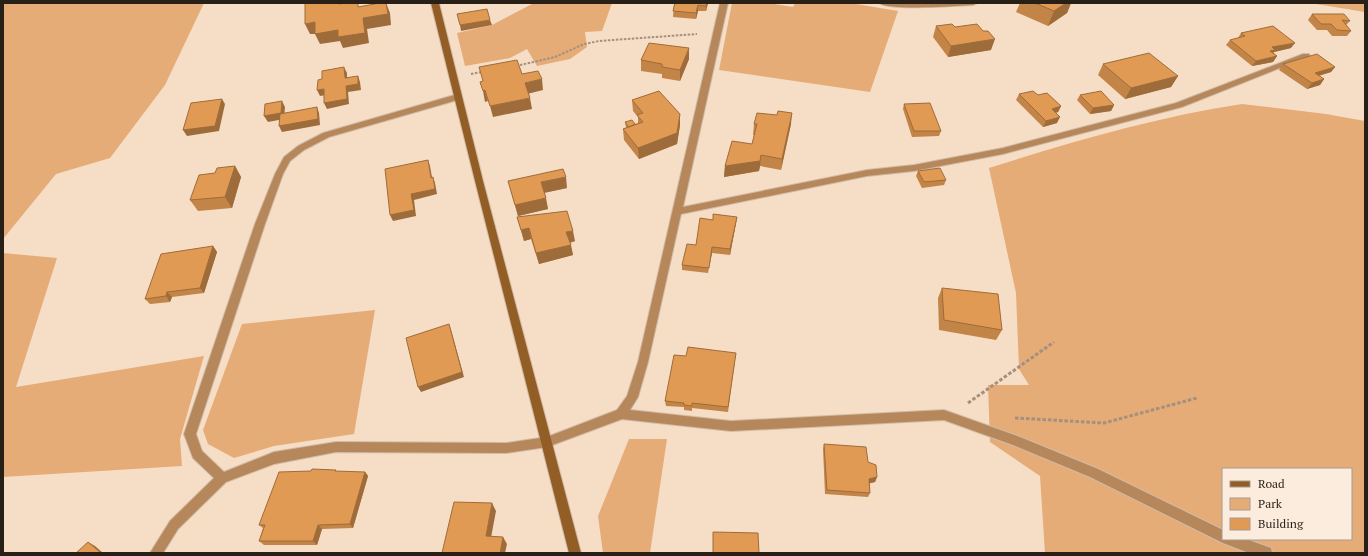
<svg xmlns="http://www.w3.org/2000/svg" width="1368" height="556" font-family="'PT Serif',serif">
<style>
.green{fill:#e5ac77;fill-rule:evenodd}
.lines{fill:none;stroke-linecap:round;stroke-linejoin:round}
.service-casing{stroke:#d1bba6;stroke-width:2}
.minor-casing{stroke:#d1bba6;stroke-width:2}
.secondary-casing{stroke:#d1bba6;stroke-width:2}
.path-far1{stroke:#a3907f;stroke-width:2;stroke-dasharray:2.5 1.5;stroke-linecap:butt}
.path{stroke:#a3907f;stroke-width:3;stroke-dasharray:3.5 2;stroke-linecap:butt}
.service{fill:#b5875b;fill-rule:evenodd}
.minor{fill:#b5875b;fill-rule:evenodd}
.secondary{fill:#935e25;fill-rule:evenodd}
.wall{fill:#c28447}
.shaded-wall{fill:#9e6c3a}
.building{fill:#e19a53;stroke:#9e6c3a}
</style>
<rect width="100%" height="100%" fill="#f6ddc6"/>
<!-- green -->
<path class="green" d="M3 3H204L165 85 110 158 56 174 3 239Z
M534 3H612L602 31 585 32 587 47 570 59 537 66 527 49 510 58 465 66 457 33 492 25Z
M732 3H768L793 7 795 3H850L898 11 870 92 719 70Z
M1310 3H1365V12Z
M1242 104 1326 114 1365 121V553H1045L1040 476 990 442 988 385H1029L1019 369 1016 293 989 168C1071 142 1156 117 1242 104ZM1223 469H1351V539H1223Z
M3 253 57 258 16 387 204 356 180 439 182 466 3 477Z
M375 310 354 434 274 446 234 458 208 444 203 430 242 324Z
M629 439H667L650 553H603L598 516Z"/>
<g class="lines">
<!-- service casing -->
<g class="service-casing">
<path id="service" d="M621 409 731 421 944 410 1020 437 1098 469 1223 530V539H1246L1271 548 1272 553H1249L1223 543 1090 477 1013 445 944 420 731 431 621 419 617 418 615 414 617 410Z"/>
</g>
<!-- minor casing -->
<g class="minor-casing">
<path id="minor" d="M720 3H728L683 207 867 170 914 165 1003 148 1176 103 1303 54H1309L1310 56 1182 107 1003 154 914 171 867 176 681 214 648 362 638 397 625 418 547 447 506 453 336 452 274 464 226 482 178 529 163 553H150L170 521 214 478 193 458 184 434 255 224 275 174 284 157 298 146 323 133 458 94 462 97 461 99 329 137 304 150 290 161 283 174 265 224 196 434 202 451 224 472 274 452 336 442 506 443 547 437 617 410 627 396 638 362Z
M879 3H977L973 5C956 6 890 11 879 3Z"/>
</g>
<!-- secondary casing -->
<g class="secondary-casing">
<path id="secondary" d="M431 3H439L483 181 581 553H569L475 181Z"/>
</g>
<!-- path-far1 -->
<path class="path-far1" d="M516 66 555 57 584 44 599 41 697 34
M471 74 482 72"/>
<!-- path -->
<path class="path" d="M968 403 1054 342
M1015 418 1104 423 1197 398"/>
<!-- service -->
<use href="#service" class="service"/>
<!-- minor -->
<use href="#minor" class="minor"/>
<!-- secondary -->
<use href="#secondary" class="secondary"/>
</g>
<!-- wall -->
<path class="wall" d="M674 3H708L706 11H698L696 19 673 17Z
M1020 3H1071L1067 13 1048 26 1016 12Z
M1312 14 1350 21 1346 25 1351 31 1347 36H1332L1327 30H1317L1308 20Z
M936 26 955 27 991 50 948 57 933 37Z
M1241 33 1291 48 1274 52 1273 53 1277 56 1273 62 1252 66 1226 45 1230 40 1238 38Z
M689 59 680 81 662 78V74L641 71V60Z
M1103 64 1178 76 1171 87 1125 99 1098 75Z
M1283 64 1335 67 1331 72 1319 76 1324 79 1320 85 1307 89 1279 70Z
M1019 94 1061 106 1058 112 1056 113 1057 123 1043 127 1016 100Z
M1080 95 1114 105 1111 111 1090 114 1077 100Z
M632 100 680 125 677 144 639 159 624 140 623 129 626 128 625 122 635 124 638 123V117L633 111Z
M904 104 941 131 939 136 912 137 903 109Z
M754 124H791L781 170 760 166 759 171 724 177 725 166 752 144 755 135H753Z
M235 166 241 177 232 208 198 211 190 200 215 173Z
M918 171 946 180 944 185 922 188 916 176Z
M508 181 567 188 544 193 548 209 518 216Z
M517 217 575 241 570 243 573 255 539 264 531 239 524 241Z
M737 217 736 223 730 255 712 253 708 273 682 270V265L696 245 713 220Z
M213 246 217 252 204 293 172 297 170 302 150 304 145 299Z
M942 288 1002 330 996 340 939 330 938 298Z
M736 353 728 412 692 408V411L684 410V407L666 406 665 401Z
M824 444 877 477 875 482 870 483V493L868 497 825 494 823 449Z
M337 472H365L368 476 353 528 322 529 317 545H264L259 541 263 528 259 525Z"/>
<!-- shaded-wall -->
<path class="shaded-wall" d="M386 3 390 13 391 25 367 29 369 43 343 48 340 41 320 44 315 34H310L305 24 315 22 363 18Z
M706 3H708L706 11Z
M1066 3H1071L1067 13 1048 26 1054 11Z
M698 5V11L696 19V13Z
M490 20 492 25 461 31 460 25Z
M995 39 991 50 948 57 951 46Z
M1295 43 1291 48 1274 52 1271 56 1266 57 1272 47Z
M689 48V59L680 81V70Z
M1277 56 1273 62 1252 66 1256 61Z
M344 67 347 73V84L345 78Z
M1335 67 1331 72 1310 78 1315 73Z
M358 76 360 82 361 90 348 92 349 104 327 109 324 103Z
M1178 76 1171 87 1125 99 1131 88Z
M542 79 543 90 527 94 525 83Z
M1324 79 1320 85 1307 89 1312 83Z
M324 89 326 95 320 96 317 90Z
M485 90 488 101 485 102 483 91Z
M530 98 532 109 493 117 490 106Z
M222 99 225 104 219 131 187 136 183 130Z
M282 101 285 107 284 119 268 122 264 116Z
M1114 105 1111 111 1090 114 1093 108Z
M1061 106 1058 112 1049 114 1052 109Z
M317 107 319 113 320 125 282 132 279 126Z
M792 113 791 124 781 170 782 159Z
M680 114V125L677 144 639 159 638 148Z
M1060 117 1057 123 1043 127 1046 121Z
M761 155 760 166 759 171 724 177 725 166Z
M428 160 430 166 433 183 431 178Z
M235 166 241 177 232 208 225 197Z
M433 177 435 183 437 194 414 200 416 216 393 221 390 215 411 194Z
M566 177 567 188 543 193 541 182Z
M546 198 548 209 518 216 515 205Z
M737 217 736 223 730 255V249Z
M529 228 531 239 524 241 521 230Z
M573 231 575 241 568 243 566 232Z
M571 245 573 255 539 264 536 253Z
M213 246 217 252 204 293 200 288Z
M712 247V253L708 273 709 268Z
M167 292 172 297 170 302 166 296Z
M449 324 451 330 464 377 421 392 418 387Z
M365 472 368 476 353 528 350 524Z
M877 477 875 482 867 484 869 479Z
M492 503 496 511 490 543 486 536Z
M318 525 322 529 317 545 313 541Z
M503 537 507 544 505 553H500Z
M88 542 95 546 103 553H101Z"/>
<!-- building -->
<path class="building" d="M305 3H339V4L347 3H358V7L380 3H386L388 14 363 18 365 33 338 37V30L315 34V22L305 24Z
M674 3H706V6L698 5 696 13 673 11 675 3Z
M1035 3H1066L1054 11Z
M487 9 490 20 460 25 457 14Z
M1312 14H1344L1350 21 1342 20 1351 31 1337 30 1331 24H1321Z
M952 24 955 27 977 24 983 31H988L995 39 951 46 936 26Z
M1273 26 1295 43 1272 47 1275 50 1270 51 1277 56 1256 61 1230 40 1245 36 1241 33Z
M649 43 689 48 680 70 662 67V64L641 60Z
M1149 53 1178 76 1131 88 1103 64Z
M1317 54 1335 67 1315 73 1324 79 1312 83 1283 64Z
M517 60 522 74 538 71 542 79 525 83 530 98 490 106 485 90 483 91 480 82 483 81 479 67Z
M344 67 345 78 358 76V84L346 86 347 99 324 103V89L317 90 318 80 322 79V71Z
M659 91 680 114 677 133 638 148 623 129 643 122 637 115 643 113 632 100Z
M1033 91 1038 95 1047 93 1061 106 1052 109 1060 117 1046 121 1019 94Z
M1101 91 1114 105 1093 108 1080 95Z
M222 99 215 126 183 130 191 103Z
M282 101 281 113 264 116 265 104Z
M930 103 941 131H914L904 104Z
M317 107 318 119 279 126 280 114Z
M778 111 792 113 782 159 761 155 760 161 725 166 732 141 752 144 757 124H754L757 113 777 115Z
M632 120 635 124 629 127 625 122Z
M428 160 431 178 433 177 435 189 411 194 414 210 390 215 385 169Z
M235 166 225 197 190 200 199 175 215 173 217 168Z
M940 168 946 180 924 182 918 171Z
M563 169 566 177 541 182 546 198 515 205 508 181Z
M567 211 573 231 566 232 571 245 536 253 529 228 521 230 517 217Z
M713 214 737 217 730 249 712 247 709 268 682 265 687 244 696 245 700 218 713 220Z
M213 246 200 288 167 292 166 296 145 299 161 254Z
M942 288 998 294 1002 330 944 320Z
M449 324 462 372 418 387 406 338Z
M688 347 736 353 728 407 692 403V406L684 405V403L665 401 674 355 686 356Z
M824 444 866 447 868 462 876 465 877 477 869 479 870 493 827 490Z
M312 469 336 470 335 471 365 472 350 524 318 525 313 541H259L265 525H259L279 472 311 471Z
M454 502 492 503 486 536 503 537 500 553H442Z
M713 532 758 533 759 553H713Z
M88 542 101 553H76Z"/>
<!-- border -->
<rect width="1368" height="556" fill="none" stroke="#281f17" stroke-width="8"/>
<!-- legend -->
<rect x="1222" y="468" width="130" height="72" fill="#fcecde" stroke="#a79a8e"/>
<rect x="1230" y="481" width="20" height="6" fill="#935e25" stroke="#a79a8e"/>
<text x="1258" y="488" font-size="12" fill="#281f17">Road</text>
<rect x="1230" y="498" width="20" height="12" fill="#e5ac77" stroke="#a79a8e"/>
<text x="1258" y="508" font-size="12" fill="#281f17">Park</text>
<rect x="1230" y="518" width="20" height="12" fill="#e19a53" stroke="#a79a8e"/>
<text x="1258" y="528" font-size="12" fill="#281f17">Building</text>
</svg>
